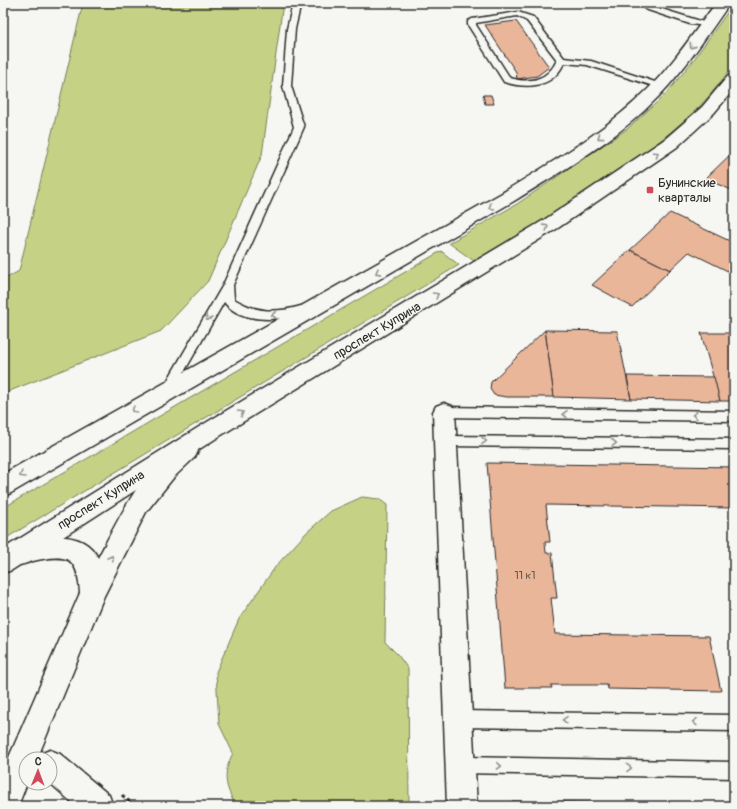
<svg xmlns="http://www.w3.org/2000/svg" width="737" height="809" viewBox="0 0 737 809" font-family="Pangolin,sans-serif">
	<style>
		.green { fill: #c5d286; stroke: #787e58 }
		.building { fill: #e9b69a; stroke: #2b2b2b }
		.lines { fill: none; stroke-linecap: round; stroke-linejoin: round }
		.service-casing { stroke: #2b2b2b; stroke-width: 3 }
		.minor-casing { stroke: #2b2b2b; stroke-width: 3 }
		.tertiary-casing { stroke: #2b2b2b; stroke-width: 3 }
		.secondary-casing { stroke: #2b2b2b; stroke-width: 3 }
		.path { stroke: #2b2b2b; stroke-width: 3; stroke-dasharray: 3.5 3.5; stroke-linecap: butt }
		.service { fill: #f6f6f2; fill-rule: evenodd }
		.minor { fill: #f6f6f2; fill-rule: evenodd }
		.tertiary { fill: #f6f6f2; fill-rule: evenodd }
		.secondary { fill: #f6f6f2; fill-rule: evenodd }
		.oneway { stroke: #90908e }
		.poi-dot { fill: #d1495b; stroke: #f6f6f2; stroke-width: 1.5 }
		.labels { text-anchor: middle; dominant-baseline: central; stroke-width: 3; stroke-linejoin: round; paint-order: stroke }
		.number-label { font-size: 11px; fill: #5a4e47 }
		.poi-label { font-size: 13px; fill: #2b2b2b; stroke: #f6f6f2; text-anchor: start }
		.street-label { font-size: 13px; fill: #2b2b2b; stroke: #f6f6f2 }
	</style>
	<rect width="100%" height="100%" fill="#f6f6f2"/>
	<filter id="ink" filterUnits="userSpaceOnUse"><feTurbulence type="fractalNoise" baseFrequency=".025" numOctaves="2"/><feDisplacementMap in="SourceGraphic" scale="8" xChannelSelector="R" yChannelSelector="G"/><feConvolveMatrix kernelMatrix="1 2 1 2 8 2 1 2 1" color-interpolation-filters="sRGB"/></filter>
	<g filter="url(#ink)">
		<g class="green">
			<path d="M83,3H283L262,155L208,281L161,331L12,390L3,395V280L19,271Z"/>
			<path d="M734,3V65C722,79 712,94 699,107C634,169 551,215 474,261L449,243L517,204L627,129L664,96L692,62Z"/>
			<path d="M441,251L459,265L3,540V508Z"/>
			<path d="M362,497L379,499L387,505L385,642L398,655L408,669L409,806H236C225,786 222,775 233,753L219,724L216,672L239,619L276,566L306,533L331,511Z"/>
		</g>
		<g class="building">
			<path d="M516,21L549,67L537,76L517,79L516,72L485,25Z"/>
			<path d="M483,95H491L494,104H485Z"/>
			<path d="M734,151V191L705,179Z"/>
			<path d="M670,213L734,243V274L689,252L670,270L630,250Z"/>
			<path d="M630,250L670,270L632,307L592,285Z"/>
			<path d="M545,330L617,331L631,399L554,397Z"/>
			<path d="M545,330L554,397H507L494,395L490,389L491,382Z"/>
			<path d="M701,333H734V401H720Z"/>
			<path d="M627,376L714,377L720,401L631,399Z"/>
			<path d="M487,463L734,467V508L546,505L550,542H545L546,553H552L557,598H551L555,634L709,636L721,691L608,689L607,685H551L552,688H505Z"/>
			<path d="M512,801L734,805V806H512Z"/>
		</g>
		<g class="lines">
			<defs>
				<g id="service">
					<path d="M293,3H301L295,29L291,86L304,127L233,285L234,299C257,313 276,313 301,306L306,310L305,313C282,321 241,324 224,302L172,393H164L162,390L223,285L294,127L283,86L287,29Z"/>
					<path d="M643,3H651L652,6L710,24L706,26L690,24L645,9Z"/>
					<path d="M518,12L533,17L564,58L591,61L664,85L660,88L587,65L564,63C553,88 527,89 504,82L468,25V21L472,19ZM517,16L527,21L557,60C548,80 530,84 510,78L476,25V23Z"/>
					<path d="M444,407L734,411V421L444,417L440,415L438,412L440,409Z"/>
					<path d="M445,436L734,439V449L445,446L441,444L439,441L441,438Z"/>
					<path d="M458,711L734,715V731L458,727L453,724L450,719L453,714Z"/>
					<path d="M460,757L734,762V778L460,773L454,771L452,765L454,759Z"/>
				</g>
				<g id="minor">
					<path d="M444,403L452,406L455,412L477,806H447L433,412L436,406Z"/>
					<path d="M50,750L60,754L109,795L113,806H76L50,783V759H38L40,754Z"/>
				</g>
				<path id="tertiary" d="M187,442L195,445L198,451L195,457L174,477L146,512L104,596L37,759H26L27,783L18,806H3V771L80,593C78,557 68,553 33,561C23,564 20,567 9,563L6,555L9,547C36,538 82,525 98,558C116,524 148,455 187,442Z"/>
				<g id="secondary">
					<path d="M716,3H730C708,34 686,68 660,95C618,139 565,169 514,201L11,493L3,496V474L502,193C552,162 605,132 648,89C674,63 694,32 716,3Z"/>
					<path d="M734,74V89L714,113L677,147L558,228L215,439L12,570L3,573V549L199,427L544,220L665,139L702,107L728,76Z"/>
				</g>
			</defs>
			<use href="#service" class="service-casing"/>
			<use href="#minor" class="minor-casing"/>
			<use href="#tertiary" class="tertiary-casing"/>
			<use href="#secondary" class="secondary-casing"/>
			<path class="path" d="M122,795L134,806"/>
			<use href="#service" class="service"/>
			<use href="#minor" class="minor"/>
			<use href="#tertiary" class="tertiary"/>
			<use href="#secondary" class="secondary"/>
		</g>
		<defs><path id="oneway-chevron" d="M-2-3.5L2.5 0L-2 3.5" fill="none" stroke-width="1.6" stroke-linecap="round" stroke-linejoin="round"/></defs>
		<g class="oneway">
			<use href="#oneway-chevron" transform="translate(692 46) rotate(125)"/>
			<use href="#oneway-chevron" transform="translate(600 137) rotate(144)"/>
			<use href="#oneway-chevron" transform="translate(656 154) rotate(-35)"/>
			<use href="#oneway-chevron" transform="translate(491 207) rotate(150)"/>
			<use href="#oneway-chevron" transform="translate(546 227) rotate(-32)"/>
			<use href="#oneway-chevron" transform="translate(378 272) rotate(151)"/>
			<use href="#oneway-chevron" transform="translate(436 295) rotate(-31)"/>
			<use href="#oneway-chevron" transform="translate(274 315) rotate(176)"/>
			<use href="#oneway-chevron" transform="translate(208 318) rotate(121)"/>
			<use href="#oneway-chevron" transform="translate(134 410) rotate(150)"/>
			<use href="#oneway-chevron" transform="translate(241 413) rotate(-31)"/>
			<use href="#oneway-chevron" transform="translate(565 414) rotate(-179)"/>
			<use href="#oneway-chevron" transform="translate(695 415) rotate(-179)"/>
			<use href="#oneway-chevron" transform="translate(484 441) rotate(1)"/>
			<use href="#oneway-chevron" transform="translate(614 443) rotate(1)"/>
			<use href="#oneway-chevron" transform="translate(22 475) rotate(150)"/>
			<use href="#oneway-chevron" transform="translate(111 558) rotate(-63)"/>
			<use href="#oneway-chevron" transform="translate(565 720) rotate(-179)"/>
			<use href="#oneway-chevron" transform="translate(695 722) rotate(-179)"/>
			<use href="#oneway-chevron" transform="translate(499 766) rotate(1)"/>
			<use href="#oneway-chevron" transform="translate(629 768) rotate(1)"/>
		</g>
	</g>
	<rect class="poi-dot" x="646" y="186" width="8" height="8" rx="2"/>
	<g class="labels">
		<g class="number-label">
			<text x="525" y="575">11 к1</text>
		</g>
		<g class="poi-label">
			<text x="658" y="183">Бунинские<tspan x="658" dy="15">кварталы</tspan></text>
		</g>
		<g class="street-label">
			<text transform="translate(377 331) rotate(-31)">проспект Куприна</text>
			<text transform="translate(101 500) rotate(-32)">проспект Куприна</text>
		</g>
	</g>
	<rect width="737" height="809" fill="none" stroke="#f6f6f2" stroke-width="16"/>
	<rect x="8" y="8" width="721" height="793" fill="none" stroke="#2b2b2b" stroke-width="1.5" filter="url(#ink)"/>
	<g transform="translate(38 771) rotate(1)"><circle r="19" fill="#f6f6f2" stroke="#a5a5a2"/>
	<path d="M0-3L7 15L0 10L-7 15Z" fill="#d1495b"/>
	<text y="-6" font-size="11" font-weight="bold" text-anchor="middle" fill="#2b2b2b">С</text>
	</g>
</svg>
